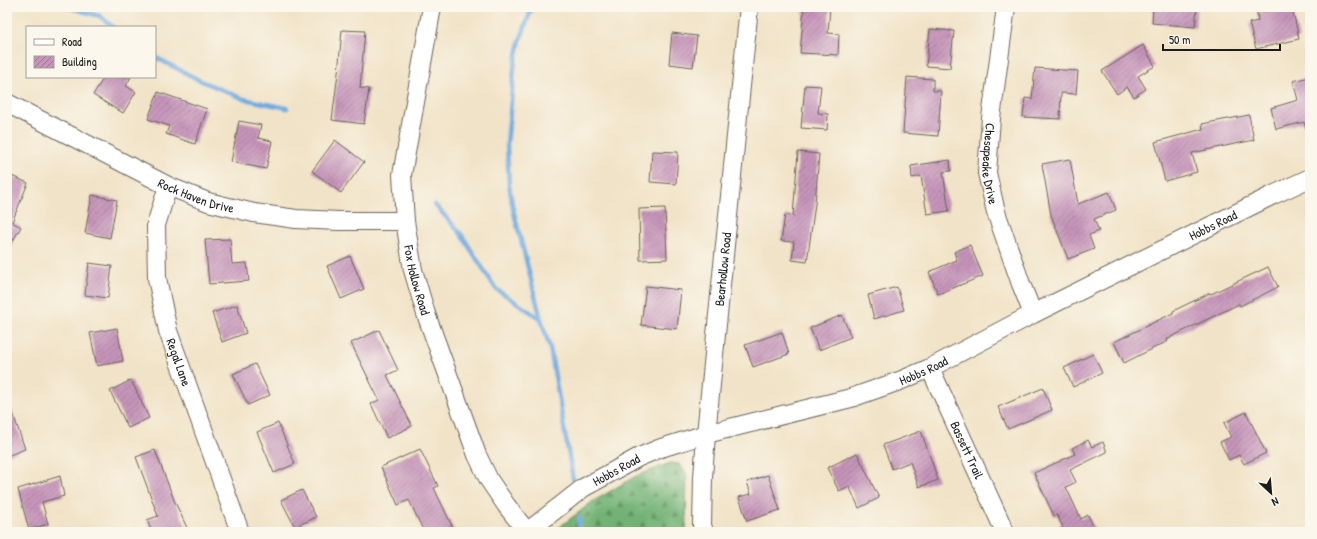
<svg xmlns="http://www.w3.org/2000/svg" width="1317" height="539" viewBox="0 0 1317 539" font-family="'Patrick Hand',sans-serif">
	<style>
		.forest { fill: url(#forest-firs); stroke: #476748 }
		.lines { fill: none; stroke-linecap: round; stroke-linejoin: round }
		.stream { stroke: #71abe1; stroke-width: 4.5 }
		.building { fill: url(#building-hatch) }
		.minor-casing { stroke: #676258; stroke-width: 20 }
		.minor { stroke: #fff; stroke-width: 18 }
		.labels { text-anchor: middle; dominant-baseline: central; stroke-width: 4; stroke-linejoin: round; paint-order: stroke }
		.street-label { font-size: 13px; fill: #1c1c1c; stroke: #fbf7ec }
	</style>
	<defs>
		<pattern id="forest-firs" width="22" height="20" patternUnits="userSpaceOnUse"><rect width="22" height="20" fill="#72b274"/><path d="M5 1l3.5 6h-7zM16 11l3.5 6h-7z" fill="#5d905e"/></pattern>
		<pattern id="building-hatch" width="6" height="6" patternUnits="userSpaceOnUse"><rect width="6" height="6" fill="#c694ba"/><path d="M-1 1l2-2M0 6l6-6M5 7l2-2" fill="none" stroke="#a07896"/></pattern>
	</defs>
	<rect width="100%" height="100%" fill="#fbf7ec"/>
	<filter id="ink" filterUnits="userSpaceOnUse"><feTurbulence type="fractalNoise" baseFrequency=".025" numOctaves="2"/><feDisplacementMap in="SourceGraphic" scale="8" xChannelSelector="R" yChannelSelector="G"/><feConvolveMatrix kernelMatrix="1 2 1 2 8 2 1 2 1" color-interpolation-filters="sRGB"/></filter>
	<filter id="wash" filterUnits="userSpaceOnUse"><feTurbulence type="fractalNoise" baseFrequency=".012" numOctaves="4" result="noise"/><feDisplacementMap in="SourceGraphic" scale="16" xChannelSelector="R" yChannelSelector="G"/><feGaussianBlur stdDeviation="0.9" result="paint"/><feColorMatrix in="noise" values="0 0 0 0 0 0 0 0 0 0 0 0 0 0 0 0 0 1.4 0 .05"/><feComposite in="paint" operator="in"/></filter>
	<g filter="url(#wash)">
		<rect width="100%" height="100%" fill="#f1e3c7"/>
		<path class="forest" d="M670,463L679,464L687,474L686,524L687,532H553L592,502L634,477Z"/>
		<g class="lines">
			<g class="stream">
				<path d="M67,7L100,16L113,27"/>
				<path d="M532,7L520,41L514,68L507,145L509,185L513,209L541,319L550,348L573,479"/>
				<path d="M155,57L199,80L244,99L287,108"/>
				<path d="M435,205L461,234L496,289L541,319"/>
				<path d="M579,532V518"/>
			</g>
		</g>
		<g id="blocks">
			<g class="building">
				<path d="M804,7H830L828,33L839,34L838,55L800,53Z"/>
				<path d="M1153,7H1197L1195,27L1152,23Z"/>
				<path d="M1269,7H1292L1299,39L1256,49L1249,23L1258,21L1257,13L1270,10Z"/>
				<path d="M930,29L954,31L950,68L926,66Z"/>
				<path d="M342,30L365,31L360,88L369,89L364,124L332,120L338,73Z"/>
				<path d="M672,33L697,36L693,67L669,64Z"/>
				<path d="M1143,45L1155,66L1138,76L1146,89L1134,97L1127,87L1117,94L1102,71Z"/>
				<path d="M1035,68L1078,71L1076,94L1061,93L1060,119L1023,117L1025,98L1032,99Z"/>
				<path d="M104,77H131L126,86L136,92L123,113L93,95Z"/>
				<path d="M907,77L933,79V91H941L938,136L903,133Z"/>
				<path d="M1310,77V128L1306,129L1304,122L1276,129L1271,108L1298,100L1293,81Z"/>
				<path d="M805,85L821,86L818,113L828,114L827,130L801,128Z"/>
				<path d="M158,92L207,109L195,144L166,134L169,126L148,119Z"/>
				<path d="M1249,115L1254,140L1192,153L1197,172L1165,181L1155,142L1203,129L1202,124Z"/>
				<path d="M239,121L261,125L258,138L272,141L266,169L231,162Z"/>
				<path d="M335,140L364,162L341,193L312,171Z"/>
				<path d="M652,151L678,152L676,184L650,182Z"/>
				<path d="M798,152L819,154L815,204L807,262L792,260L794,242L781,241L785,215L793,216Z"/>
				<path d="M1070,159L1078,204L1109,192L1116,210L1094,219L1099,231L1089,235L1094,249L1068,259L1051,215L1042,164Z"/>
				<path d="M950,160L951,171L943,172L949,211L927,214L921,176L912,178L911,166Z"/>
				<path d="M7,174L28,183L12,222L21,227L7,251Z"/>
				<path d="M92,195L117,200L110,238L85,233Z"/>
				<path d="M665,208L667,259L640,260L639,209Z"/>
				<path d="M230,239L232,264L247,263L249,281L209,284L205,240Z"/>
				<path d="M970,245L983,276L938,294L929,272L957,260L954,252Z"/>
				<path d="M350,256L364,289L341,299L327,266Z"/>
				<path d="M89,263L112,266L108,298L85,295Z"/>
				<path d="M1268,267L1278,287L1240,306L1239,304L1167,339L1168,341L1124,363L1114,342L1173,313V311L1210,293L1211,294Z"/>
				<path d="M646,286L681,290L677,329L641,325Z"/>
				<path d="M897,287L904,310L874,319L868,295Z"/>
				<path d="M237,305L246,333L222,342L212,313Z"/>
				<path d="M842,315L851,337L819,350L810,328Z"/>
				<path d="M117,328L123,361L97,366L90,333Z"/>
				<path d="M379,330L398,370L387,375L412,426L387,438L371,404L379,400L351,343Z"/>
				<path d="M782,332L789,354L753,367L745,345Z"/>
				<path d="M1093,354L1102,373L1073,387L1064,368Z"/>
				<path d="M255,364L270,395L248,405L233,374Z"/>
				<path d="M131,380L149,418L128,428L110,391Z"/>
				<path d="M1043,388L1052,410L1008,429L998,407Z"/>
				<path d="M7,402H9L25,449L7,456Z"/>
				<path d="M1246,412L1266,453L1244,464L1239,455L1229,460L1220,442L1231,437L1224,423Z"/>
				<path d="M278,423L295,464L274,473L257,432Z"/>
				<path d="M921,431L938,480L919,487L910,462L892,469L883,445Z"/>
				<path d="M1088,440L1092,447L1103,442L1107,452L1070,470L1076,482L1066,487L1081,519L1088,515L1096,532H1054L1063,527L1057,515L1054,516L1034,473L1075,454L1072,448Z"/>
				<path d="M420,449L438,486L434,488L455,532H424L409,500L398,505L381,467Z"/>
				<path d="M155,450L174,500L189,532H152L147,520L158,516L136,457Z"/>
				<path d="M857,453L879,498L859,508L849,486L839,491L827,468Z"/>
				<path d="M768,475L780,510L747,521L739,497L751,494L747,482Z"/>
				<path d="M60,476L64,496L42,502L48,524L29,530L18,489Z"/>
				<path d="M302,490L316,517L295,527L281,500Z"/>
			</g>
		</g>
	</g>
	<g filter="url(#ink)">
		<use href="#blocks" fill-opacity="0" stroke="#676258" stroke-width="1"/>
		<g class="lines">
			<defs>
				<g id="minor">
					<path id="s1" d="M432,7L402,175L405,221L413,270L426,314L477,455L489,480L506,505L527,532"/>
					<path id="s2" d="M1006,7L991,118L987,173L996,212L1021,284L1033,314"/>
					<path id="s3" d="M7,103L168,186L208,202L254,213L296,219L339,221H405"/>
					<path id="s4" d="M168,186L156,225L157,278L168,331L240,532"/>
					<path id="s5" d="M930,368L1005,532"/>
					<path id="s6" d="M527,532L583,488L639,457L661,448L706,434L851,398L902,380L930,368L1033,314L1273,195L1310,178"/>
					<path id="s7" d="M704,532L702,525L703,478L706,434L749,7"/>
				</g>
			</defs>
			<use href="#minor" class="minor-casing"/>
			<use href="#minor" class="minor"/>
		</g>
	</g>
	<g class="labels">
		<g class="street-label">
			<text stroke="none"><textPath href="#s2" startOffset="158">Chesapeake Drive</textPath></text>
			<text stroke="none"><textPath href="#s3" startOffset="211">Rock Haven Drive</textPath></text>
			<text stroke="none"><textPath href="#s6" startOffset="757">Hobbs Road</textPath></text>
			<text stroke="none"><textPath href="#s7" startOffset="264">Bearhollow Road</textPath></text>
			<text stroke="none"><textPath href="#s1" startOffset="277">Fox Hollow Road</textPath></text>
			<text stroke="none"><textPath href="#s4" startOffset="181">Regal Lane</textPath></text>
			<text stroke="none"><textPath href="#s6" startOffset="433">Hobbs Road</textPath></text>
			<text stroke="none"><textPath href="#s5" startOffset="90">Bassett Trail</textPath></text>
			<text stroke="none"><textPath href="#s6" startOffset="109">Hobbs Road</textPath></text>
		</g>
	</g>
	<rect width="1317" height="539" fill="none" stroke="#fbf7ec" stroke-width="24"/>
	<rect x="26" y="26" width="130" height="52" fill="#fbf7ec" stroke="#a29f99"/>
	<rect x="34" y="39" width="20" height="6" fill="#ffffff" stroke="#a29f99"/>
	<text x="62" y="46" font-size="12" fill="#1c1c1c">Road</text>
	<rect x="34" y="56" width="20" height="12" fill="url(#building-hatch)" stroke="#a29f99"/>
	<text x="62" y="66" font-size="12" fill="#1c1c1c">Building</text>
	<g transform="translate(1271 493) rotate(154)" stroke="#fbf7ec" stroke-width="3" paint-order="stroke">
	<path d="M0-3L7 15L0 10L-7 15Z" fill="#1c1c1c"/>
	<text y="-6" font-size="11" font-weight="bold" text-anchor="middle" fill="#1c1c1c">N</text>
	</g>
	<path d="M1163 44v6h117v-6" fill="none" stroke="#1c1c1c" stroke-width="2"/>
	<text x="1169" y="44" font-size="12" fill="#1c1c1c" stroke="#fbf7ec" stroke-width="3" paint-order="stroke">50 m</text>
</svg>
